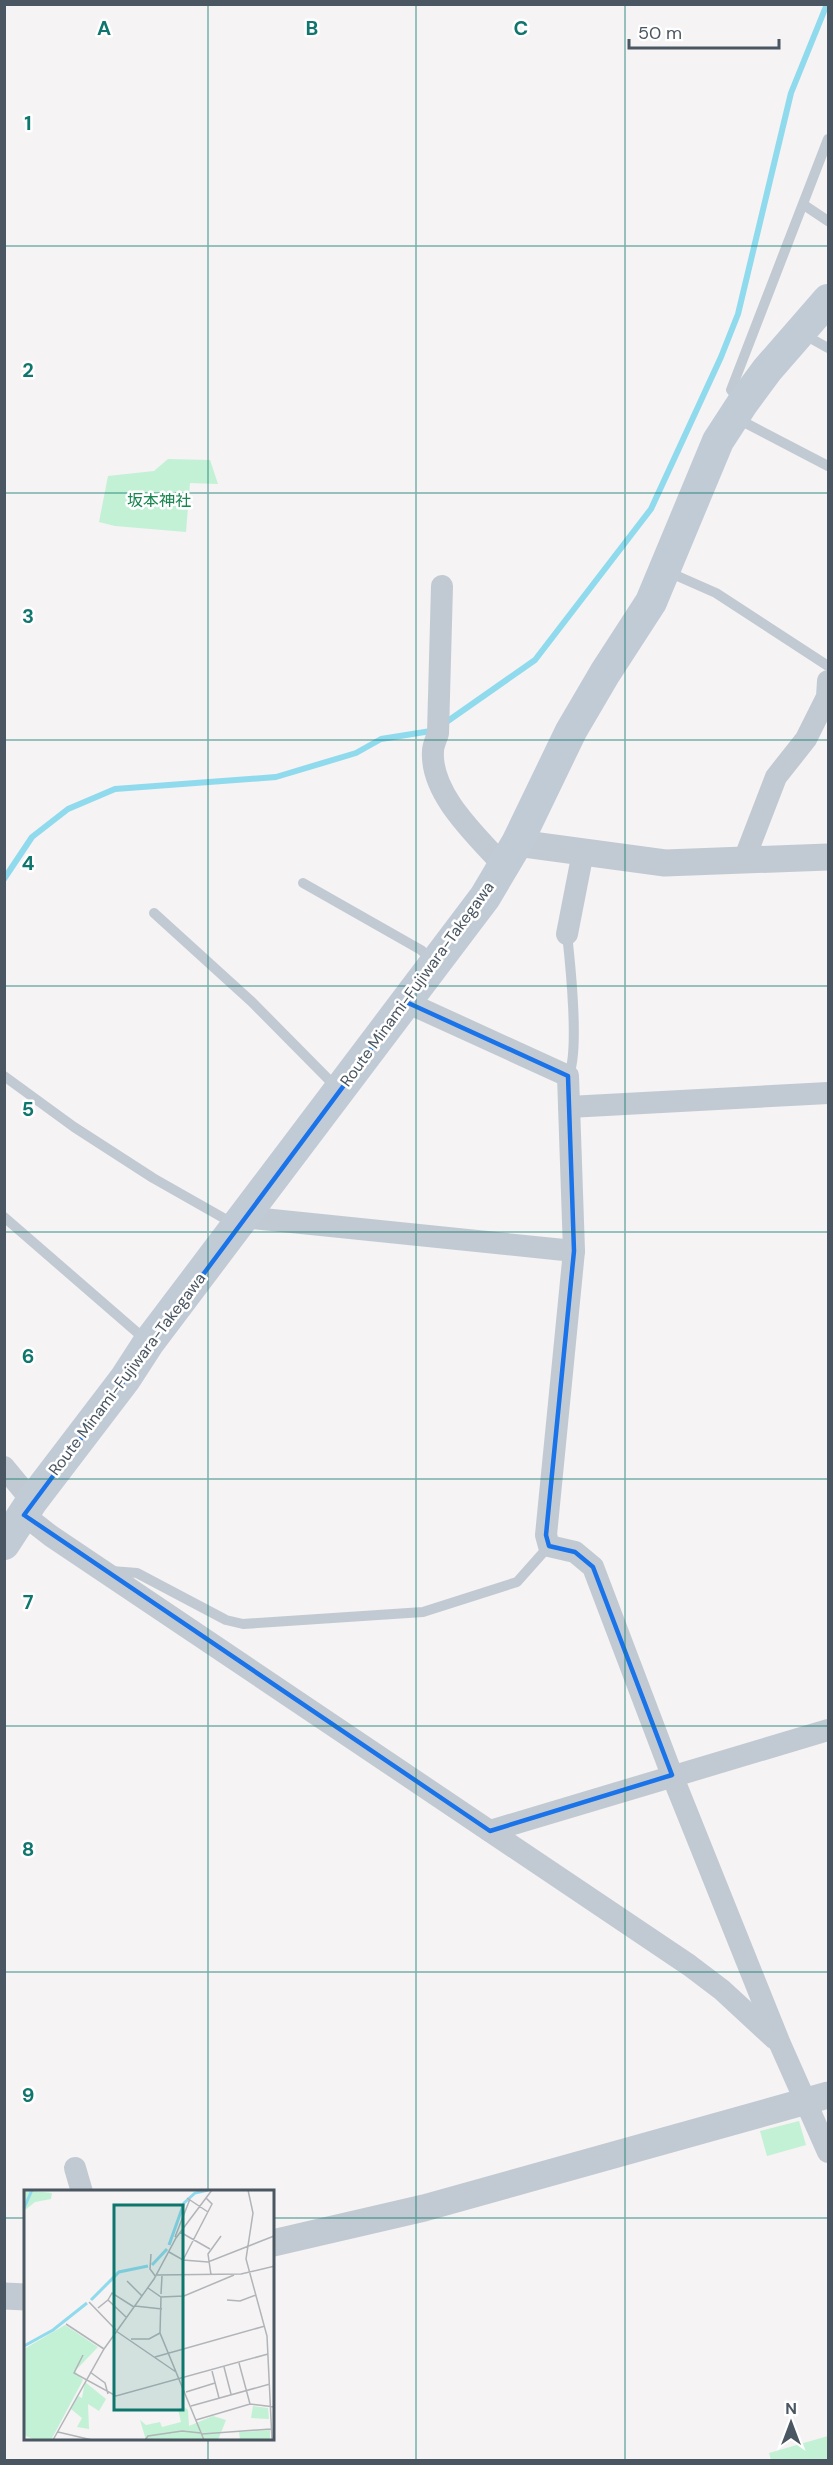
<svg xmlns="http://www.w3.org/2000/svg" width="833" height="2465" viewBox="0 0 833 2465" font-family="'DM Sans','Noto Sans JP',sans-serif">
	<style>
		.green { fill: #c3f1d5 }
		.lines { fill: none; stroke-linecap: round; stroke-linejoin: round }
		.stream { stroke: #90daee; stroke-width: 6 }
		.service { stroke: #c1cad2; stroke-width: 10 }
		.minor { stroke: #c1cad2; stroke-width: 22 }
		.tertiary { stroke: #c1cad2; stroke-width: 27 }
		.secondary { stroke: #c1cbd6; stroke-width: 32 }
		.marked { fill: none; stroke: #1a73e8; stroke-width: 4.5; stroke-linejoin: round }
		.grid { fill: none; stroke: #0f766e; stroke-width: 1.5; stroke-opacity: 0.55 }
		.labels { text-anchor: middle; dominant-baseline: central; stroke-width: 5; stroke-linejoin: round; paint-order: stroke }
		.park-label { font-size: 16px; fill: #17864f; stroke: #fff }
		.street-label { font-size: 16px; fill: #4a5661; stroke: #fff }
		.inset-river { fill: none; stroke: #90daee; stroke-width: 3 }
		.inset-road { fill: none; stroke: #b1b4b9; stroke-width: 1.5 }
		.view { fill: #0f766e; fill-opacity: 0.15; stroke: #0f766e; stroke-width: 3 }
		.inset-edge { fill: none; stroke: #4a5661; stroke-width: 3 }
		.grid-label { font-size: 20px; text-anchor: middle; font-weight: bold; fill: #0f766e; stroke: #fff; stroke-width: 5; stroke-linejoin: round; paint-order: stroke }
	</style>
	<rect width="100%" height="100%" fill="#f5f3f3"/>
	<g class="green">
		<path d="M168,459L210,460L218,484L190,483L186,532L115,526L99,522L108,476L154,471Z"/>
		<path d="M799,2121L806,2145L767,2156L760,2131Z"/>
		<path d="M828,2436V2460H771L769,2453Z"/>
	</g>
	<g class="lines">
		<g class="stream">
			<path d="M445,723L535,660L651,509L721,357L738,314L791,93L827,4"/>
			<path d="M4,879L32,837L68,809L115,789L276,777L356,753L381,739L431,731"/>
		</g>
		<g class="service">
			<path d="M804,205L828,221"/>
			<path d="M803,334L828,348"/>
			<path d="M739,400L731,390L828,139"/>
			<path d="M736,418L828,466"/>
			<path d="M666,571L716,593L828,666"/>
			<path d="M303,883L421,950L433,961"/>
			<path d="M154,913L252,1002L337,1088"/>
			<path d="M567,934C570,961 580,1055 568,1076"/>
			<path d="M4,1076L74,1127L153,1178L234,1224"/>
			<path d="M4,1217L147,1341"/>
			<path d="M111,1571L137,1573L226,1620L243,1624L423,1612L517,1582L549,1546"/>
		</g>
		<g class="minor">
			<path d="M442,586L438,733C437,738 433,745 433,751C430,794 477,836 503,865"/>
			<path d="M744,860L776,777L806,739L827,697L828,681"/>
			<path d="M567,934L583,852"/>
			<path d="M406,1002L568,1076L574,1251L546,1535L549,1546L575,1552L593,1567L672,1775L780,2044L828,2152"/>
			<path d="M569,1107L828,1093"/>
			<path d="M243,1217L574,1251"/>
			<path d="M4,1467L32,1501"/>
			<path d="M24,1515L51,1536L689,1965L722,1990L775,2039"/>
			<path d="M490,1831L828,1730"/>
			<path d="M75,2168L82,2192"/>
		</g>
		<g class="tertiary">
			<path d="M517,843L665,863L828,857"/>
			<path d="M273,2243L424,2208L828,2095"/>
			<path d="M4,2296L26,2297"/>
		</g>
		<path class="secondary" d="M4,1544L32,1501L125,1379L149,1342L485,897L517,843L571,731L605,673L651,602L718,441L742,404L767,370L828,300"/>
	</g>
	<path class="marked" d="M406,1002L568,1076L574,1251L546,1535L549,1546L575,1552L593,1567L672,1775L490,1831L24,1515Z"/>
	<path class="grid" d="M208,4V2192M416,4V2460M625,4V2460M4,246H828M4,493H828M4,740H828M4,986H828M4,1232H828M4,1479H828M4,1726H828M4,1972H828M4,2218H26M273,2218H828M208,2440V2460"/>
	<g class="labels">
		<g class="park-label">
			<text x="159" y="500">坂本神社</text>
		</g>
		<g class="street-label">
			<text transform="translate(417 984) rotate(-54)">Route Minami-Fujiwara-Takegawa</text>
			<text transform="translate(127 1374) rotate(-53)">Route Minami-Fujiwara-Takegawa</text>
		</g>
	</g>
	<g transform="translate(24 2190)">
		<rect width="250" height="250" fill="#f5f3f3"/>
		<path d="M0,0L28,3L27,9L11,12L0,21ZM41,135L74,157L51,181L59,190L27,250H11L0,245V159ZM61,192L82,209L75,221L64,214L65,239L53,237L58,228L47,219L54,206L58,208ZM229,216L244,218L245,229L227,228ZM160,217L164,220L165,236L189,226L202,230L194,250H122L116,230L122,235L136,232L138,237L157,232L154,219ZM246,240V250H216L215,242Z" fill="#c3f1d5"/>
		<path class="inset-river" d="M0,18L8,0M145,55L160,13L171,3L184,0M128,75L143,59M67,110L95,82L124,76M0,156L29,140L63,113"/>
		<path class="inset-road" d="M224,0L229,23L222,69L243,146L248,250M163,8L184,22M156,42L186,59M151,47L166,9M145,62L159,70L188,14L182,8M127,64L126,79L132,87M159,70L184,72L250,46M133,85L217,84L251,76M187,85L184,64L197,46M103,91L118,106M124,98L137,107L160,106L210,85M137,104L138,86M137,107L136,143L180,250M84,110L88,103L110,117M203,110L216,111L232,105M65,112L92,140M111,116L138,119M74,118L84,110L102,127M42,134L80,159M92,141L152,182M107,149H125L136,143M59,165L50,183L92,206L244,164M131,167L241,136M215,173L226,214M200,177L207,204M188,181L195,208M66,182L81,193L84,204M162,202L191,193M167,216L246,194M172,230L226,214L251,217M34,242L68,250M178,244L247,239M29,250L80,159L130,89L152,48L188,0M121,250L124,246L158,241L177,243"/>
		<path class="view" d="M90,15H159V220H90Z"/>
		<rect width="250" height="250" class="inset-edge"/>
	</g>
	<g class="grid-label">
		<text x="104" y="35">A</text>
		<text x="312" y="35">B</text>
		<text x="521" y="35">C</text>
		<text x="28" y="130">1</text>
		<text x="28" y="377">2</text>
		<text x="28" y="623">3</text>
		<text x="28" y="870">4</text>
		<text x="28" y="1116">5</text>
		<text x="28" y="1363">6</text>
		<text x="28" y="1609">7</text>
		<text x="28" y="1856">8</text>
		<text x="28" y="2102">9</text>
	</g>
	<rect width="833" height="2465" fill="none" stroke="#4a5661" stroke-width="12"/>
	<g transform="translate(791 2423)" stroke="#ffffff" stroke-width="4.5" paint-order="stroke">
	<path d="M0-4.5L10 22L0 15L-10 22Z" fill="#4a5661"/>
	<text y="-9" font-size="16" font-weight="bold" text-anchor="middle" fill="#4a5661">N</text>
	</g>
	<path d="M629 39v9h150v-9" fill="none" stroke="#4a5661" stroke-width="3"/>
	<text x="638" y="39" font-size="18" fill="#4a5661" stroke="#ffffff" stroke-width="4.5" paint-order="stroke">50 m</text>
</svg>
